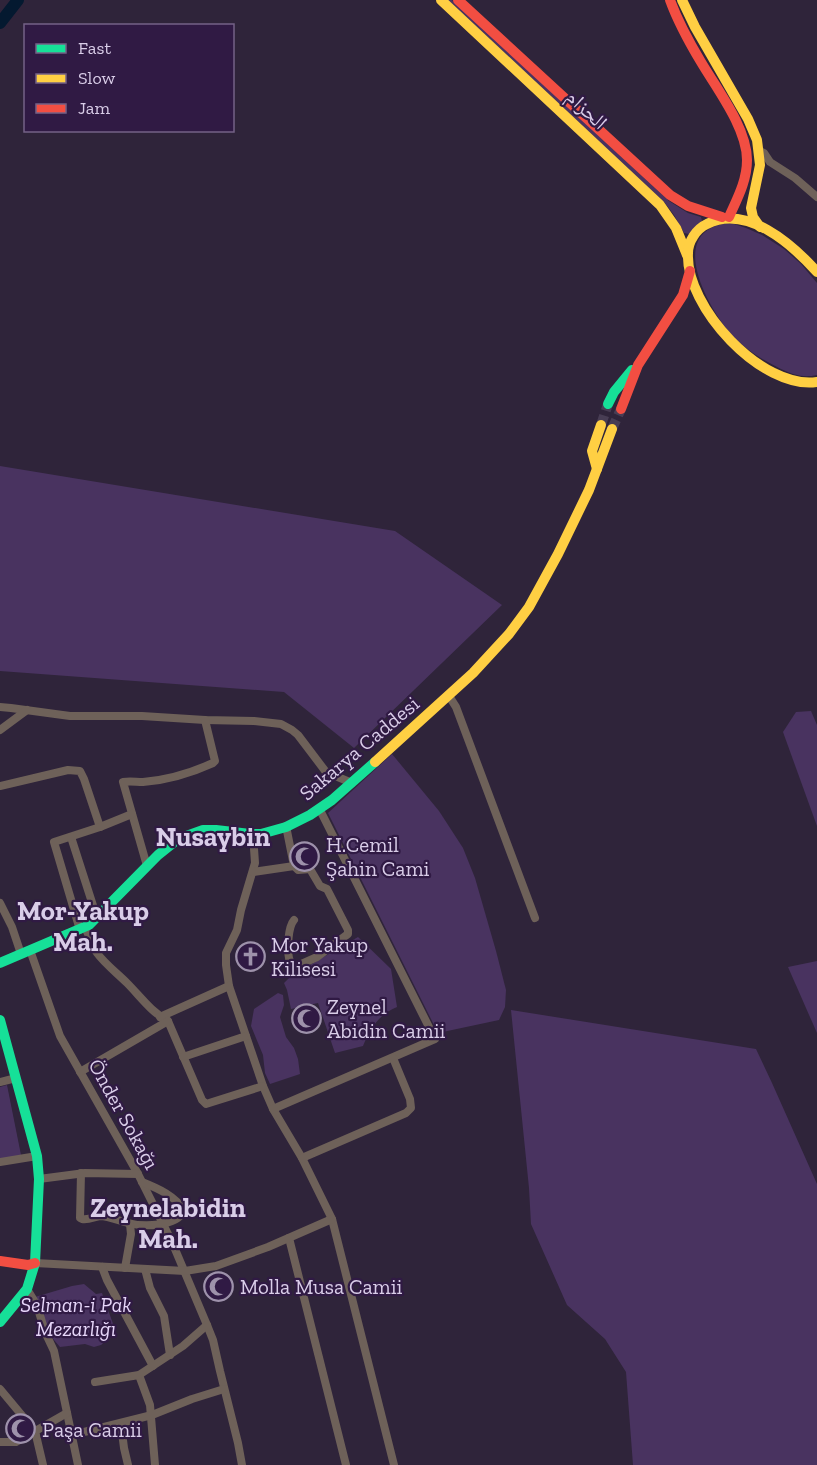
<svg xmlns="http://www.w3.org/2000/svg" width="817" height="1465" viewBox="0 0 817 1465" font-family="'Zilla Slab','Noto Naskh Arabic',serif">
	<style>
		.green { fill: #493360 }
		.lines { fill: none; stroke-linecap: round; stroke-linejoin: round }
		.river { stroke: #041930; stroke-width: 12 }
		.secondary-tunnel { stroke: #483d54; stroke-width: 10; stroke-dasharray: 10 5; stroke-linecap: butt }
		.street { stroke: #6e6159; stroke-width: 8 }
		.fast { stroke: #16e098; stroke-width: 10 }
		.slow { stroke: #ffcf43; stroke-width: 10 }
		.jam { stroke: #f24e42; stroke-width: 10 }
		.labels { text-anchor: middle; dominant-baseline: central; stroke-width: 4.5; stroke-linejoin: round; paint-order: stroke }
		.street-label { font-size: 21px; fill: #d9cde8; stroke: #301a44 }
		.poi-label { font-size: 21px; fill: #d9cde8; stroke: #301a44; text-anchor: start }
		.park-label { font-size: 21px; font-style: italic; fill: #e6d6f9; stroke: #301a44 }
		.district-label { font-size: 27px; font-weight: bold; fill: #d9cde8; stroke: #301a44 }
	</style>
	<rect width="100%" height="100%" fill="#2f243a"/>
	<g class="green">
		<path d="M447,0H452L669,201L688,213L701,217L702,221L689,234L684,233L674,215L665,203Z"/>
		<path d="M731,223L746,228L762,235L784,249L801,264L817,283V375C803,378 794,375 781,369C762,360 743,348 729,332C706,304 665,228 731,223Z"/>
		<path d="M0,466L395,531L502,605L354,748L284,692L0,671Z"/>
		<path d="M811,711L817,725V826L783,732L796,712Z"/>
		<path d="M392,754L439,811L463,848L475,878L496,951L506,990L505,1007L499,1020L438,1033L328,813Z"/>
		<path d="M358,937L391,969L397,1007C379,1014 370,1029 363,1046L335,1053L318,1003L291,1009L287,990L284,983L291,976Z"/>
		<path d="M817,961V1033L788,967Z"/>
		<path d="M278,993L283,995L284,1005L280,1017L286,1037L294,1048L298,1059L300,1074L270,1084L265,1073L263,1055L251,1026L254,1009Z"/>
		<path d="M511,1010L756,1049L772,1083L817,1184V1465H633L626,1372L605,1339L567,1305L531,1224L529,1188Z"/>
		<path d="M7,1085L21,1155L0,1160V1087Z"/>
		<path d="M84,1284L96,1294L102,1293L116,1332L101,1345L94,1347L85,1344L60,1347L48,1333L35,1297L72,1286Z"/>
	</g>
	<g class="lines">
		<path class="river" d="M0,23L18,0"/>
		<g class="secondary-tunnel">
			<path d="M601,425L608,404"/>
			<path d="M612,429L621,409"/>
		</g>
		<g class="street">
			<path d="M760,151L764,153L770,162L795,178L817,197"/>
			<path d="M449,696L456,707L535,918"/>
			<path d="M0,707L11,708L70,716H142L205,720L254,721L281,724L292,730L298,735L326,772L352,783"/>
			<path d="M0,730L27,710"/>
			<path d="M0,786L68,770L80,771L84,779L100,827"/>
			<path d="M253,834L255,863L241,910L237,930L226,953V965L229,986L263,1086L273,1109L302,1158L332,1219L394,1465"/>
			<path d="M71,837L97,918"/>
			<path d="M147,866L123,782C130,781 136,782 143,782C167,780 191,773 213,763L215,761L214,757L205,720"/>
			<path d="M253,872L294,866L286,826"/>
			<path d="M0,903L12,927L21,954"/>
			<path d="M294,920C288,927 287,949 289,958C290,963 292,963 295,966H297L317,957L348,934V930L327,889L320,886L310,869L298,870L294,866"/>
			<path d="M85,927C89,936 92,945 97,953C105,964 117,973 127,983C140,996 151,1012 168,1021L202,1100L206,1104L263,1086"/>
			<path d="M80,930L54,842L100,827L132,814"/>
			<path d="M30,950L60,1036L138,1174L172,1242L207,1325L213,1340L220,1371L238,1443L242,1465"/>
			<path d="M160,1017L229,986"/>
			<path d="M183,1057L246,1036"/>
			<path d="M80,1072L168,1021"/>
			<path d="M0,1082L16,1078"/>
			<path d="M273,1109L435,1039L320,810"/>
			<path d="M302,1158L406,1113L411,1108L410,1099L393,1058"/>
			<path d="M0,1162L37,1156"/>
			<path d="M81,1173L80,1218L82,1219C89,1220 94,1217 100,1216C109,1216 119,1221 128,1223C143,1227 176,1227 184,1211C176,1196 157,1188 142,1182"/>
			<path d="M39,1179L85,1173L138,1174"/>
			<path d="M289,1238L346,1465"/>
			<path d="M35,1263L185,1271L216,1266L268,1247L332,1219"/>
			<path d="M102,1267L107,1280L153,1366"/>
			<path d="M125,1268L131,1234L130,1224"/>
			<path d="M145,1269L150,1288L164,1316L170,1355"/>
			<path d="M27,1289L35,1302L39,1312L45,1332L54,1351L78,1465"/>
			<path d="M139,1375L150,1405L155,1465"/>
			<path d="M95,1382L139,1375L183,1346L207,1325"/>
			<path d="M0,1389L35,1431L43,1465"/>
			<path d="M121,1424L124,1448L128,1465"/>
			<path d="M72,1435L152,1415L192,1399L224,1389"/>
			<path d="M0,1442H16L67,1413"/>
		</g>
		<g class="fast">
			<path d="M608,404L614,392L632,370"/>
			<path d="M0,963L89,925L158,855L178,839L203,830H216L250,834H261L286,827L310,815L332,800L375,762"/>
			<path d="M0,1020L37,1156L39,1179L35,1263L27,1289L0,1322"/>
		</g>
		<g class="slow">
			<path d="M441,0L660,205L676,228L687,255"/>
			<path d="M682,0L695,27L748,119L757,140L760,165L751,208L753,217L760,227"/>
			<path d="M817,272C792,244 747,204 707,224C696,229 688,242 688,253C685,307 762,390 817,382"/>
			<path d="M597,469L592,451L601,425"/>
			<path d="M375,762L473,673L509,634L529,607L558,554L589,490L612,429"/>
		</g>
		<g class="jam">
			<path d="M458,0L670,195L688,206L722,217"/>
			<path d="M670,0C678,22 689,42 701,62C717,89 747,128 747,160C747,181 737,199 729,217"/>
			<path d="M621,409L638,365L683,295L690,271"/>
			<path d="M0,1261L28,1265L35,1263"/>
		</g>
	</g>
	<defs>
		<symbol id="mosque-ring" viewBox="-11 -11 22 22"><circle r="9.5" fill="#301a44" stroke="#9e92ab" stroke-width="1.5"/><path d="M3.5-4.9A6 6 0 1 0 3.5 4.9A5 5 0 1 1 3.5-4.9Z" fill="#9e92ab"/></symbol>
		<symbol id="church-ring" viewBox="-11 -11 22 22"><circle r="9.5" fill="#301a44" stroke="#9e92ab" stroke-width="1.5"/><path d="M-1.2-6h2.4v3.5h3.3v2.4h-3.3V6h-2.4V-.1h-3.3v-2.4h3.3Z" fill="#9e92ab"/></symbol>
	</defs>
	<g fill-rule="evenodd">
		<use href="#mosque-ring" x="288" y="840" width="33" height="33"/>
		<use href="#church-ring" x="234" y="940" width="33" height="33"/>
		<use href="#mosque-ring" x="290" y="1002" width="33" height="33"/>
		<use href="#mosque-ring" x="202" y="1270" width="33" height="33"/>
		<use href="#mosque-ring" x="4" y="1412" width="33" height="33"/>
	</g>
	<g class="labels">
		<g class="street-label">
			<text transform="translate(587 109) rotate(43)">الحزام</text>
			<text transform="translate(359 748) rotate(-40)">Sakarya Caddesi</text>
			<text transform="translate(124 1114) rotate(61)">Önder Sokağı</text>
		</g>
		<g class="poi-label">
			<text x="326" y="844">H.Cemil<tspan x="326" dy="24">Şahin Cami</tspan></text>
			<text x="271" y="944">Mor Yakup<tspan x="271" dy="24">Kilisesi</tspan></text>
			<text x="327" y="1006">Zeynel<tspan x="327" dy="24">Abidin Camii</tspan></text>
			<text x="240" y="1286">Molla Musa Camii</text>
			<text x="42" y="1429">Paşa Camii</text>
		</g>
		<g class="park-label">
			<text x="76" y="1304">Selman-i Pak<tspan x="76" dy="24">Mezarlığı</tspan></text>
		</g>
		<g class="district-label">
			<text x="213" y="837">Nusaybin</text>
			<text x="83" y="911">Mor-Yakup<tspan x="83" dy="31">Mah.</tspan></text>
			<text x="168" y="1208">Zeynelabidin<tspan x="168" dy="31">Mah.</tspan></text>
		</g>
	</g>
	<rect x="24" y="24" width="210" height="108" fill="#301a44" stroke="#746286" stroke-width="1.5"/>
	<rect x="36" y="44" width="30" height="9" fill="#16e098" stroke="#746286" stroke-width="1.5"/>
	<text x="78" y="54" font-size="18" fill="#d9cde8">Fast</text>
	<rect x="36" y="74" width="30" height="9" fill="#ffcf43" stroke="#746286" stroke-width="1.5"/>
	<text x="78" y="84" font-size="18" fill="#d9cde8">Slow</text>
	<rect x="36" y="104" width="30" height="9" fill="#f24e42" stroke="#746286" stroke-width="1.5"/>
	<text x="78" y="114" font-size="18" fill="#d9cde8">Jam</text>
</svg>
